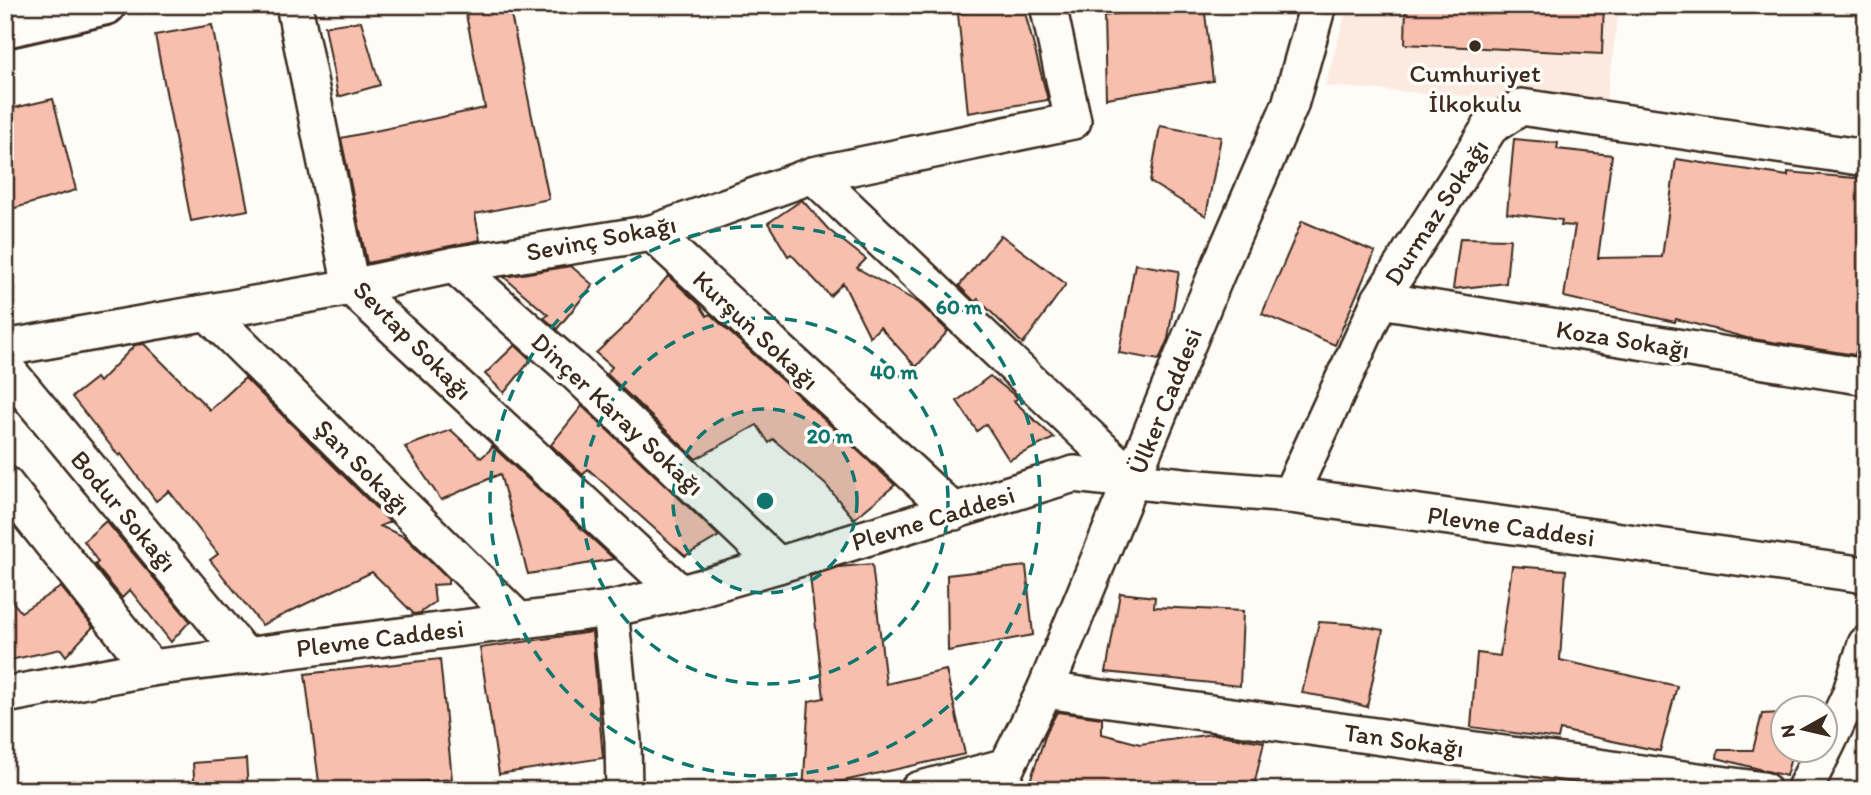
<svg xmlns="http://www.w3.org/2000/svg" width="1871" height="795" viewBox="0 0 1871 795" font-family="Itim,sans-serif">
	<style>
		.built { fill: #fceae1 }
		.building { fill: #f8bfaf; stroke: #3b2a1e; stroke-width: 2 }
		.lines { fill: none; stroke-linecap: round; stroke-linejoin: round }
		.minor-casing { stroke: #3b2a1e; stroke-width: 40 }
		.secondary-casing { stroke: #3b2a1e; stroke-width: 44 }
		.minor { stroke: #fdfcf7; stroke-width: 35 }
		.secondary { stroke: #fdfcf7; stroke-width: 38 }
		.ring { fill: none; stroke: #0f766e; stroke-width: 3.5; stroke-dasharray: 12 9 }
		.poi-dot { fill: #3b2a1e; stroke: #fdfcf7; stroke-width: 2.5 }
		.labels { text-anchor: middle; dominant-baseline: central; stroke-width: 7; stroke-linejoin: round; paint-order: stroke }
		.poi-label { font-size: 26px; fill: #3b2a1e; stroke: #fdfcf7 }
		.street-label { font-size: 26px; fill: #3b2a1e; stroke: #fdfcf7 }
		.centre { fill: #0f766e; stroke: #fdfcf7; stroke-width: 3.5 }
		.ring-label { font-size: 21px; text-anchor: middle; font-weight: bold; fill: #0f766e; stroke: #fdfcf7; stroke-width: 7; stroke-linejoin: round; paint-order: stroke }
	</style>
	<rect width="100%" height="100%" fill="#fdfcf7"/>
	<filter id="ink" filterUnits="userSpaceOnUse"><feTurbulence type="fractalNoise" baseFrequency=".0143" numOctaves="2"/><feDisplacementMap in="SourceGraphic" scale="14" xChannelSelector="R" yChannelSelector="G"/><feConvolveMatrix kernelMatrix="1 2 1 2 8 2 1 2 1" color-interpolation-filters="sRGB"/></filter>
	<g filter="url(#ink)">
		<path class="built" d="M1348,5H1620L1605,106L1325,86Z"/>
		<g class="building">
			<path d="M464,5H509L549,199L475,214L480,240L367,263L341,138L485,108Z"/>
			<path d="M1003,5H1023L1048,100L968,113L958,14Z"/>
			<path d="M1163,5H1204L1213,81L1106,98L1104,16Z"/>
			<path d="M1406,5H1604L1602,54L1405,44Z"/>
			<path d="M361,21L380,85L338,97L325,26Z"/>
			<path d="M212,25L248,210L191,221L155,35Z"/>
			<path d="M53,99L76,190L5,211V110Z"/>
			<path d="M1160,126L1221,137L1206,216L1150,182Z"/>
			<path d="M1514,139L1558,143L1557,149L1612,155L1598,258L1662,257L1676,159L1788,176V172L1866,179V309L1855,355L1747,338L1676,319L1675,322L1564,297L1575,226L1561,225L1562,220L1507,213Z"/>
			<path d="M802,200L829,230L866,259L857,268L919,303L948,331L916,367L880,327L870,337L843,283L830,296L791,254L788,256L768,223Z"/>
			<path d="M1302,221L1375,252L1335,345L1262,314Z"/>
			<path d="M1001,235L1066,284L1023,344L978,299L975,302L959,286Z"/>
			<path d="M1460,238L1510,239L1506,283L1453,289Z"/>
			<path d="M1135,264L1179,271L1168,339L1159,360L1119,353Z"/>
			<path d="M571,266L593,285L557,329L544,318L548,315L504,277Z"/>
			<path d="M668,276L699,304L707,316L710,314L895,485L854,519L826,485L773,439L769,443L757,425L696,459L607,374L612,367L596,353L629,322Z"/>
			<path d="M144,344L210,410L245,378L390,522L380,526L405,537L448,579V584L433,585L435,602L420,613L414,614L372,572L262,625L210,560L218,554L169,491L156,501L121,454L119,456L72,397L96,378L99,382L135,345Z"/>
			<path d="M515,345L531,360L504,393L485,374Z"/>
			<path d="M990,376L1018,398L1014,401L1054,438L1009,460L986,424L977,431L957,401Z"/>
			<path d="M582,406L719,536L685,556L588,469L583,475L551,445Z"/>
			<path d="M451,430L481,458L492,448L491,445L614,559L528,574L500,474L441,500L405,447Z"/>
			<path d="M106,521L190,621L171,642L130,590L122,598L95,565L98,562L84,541Z"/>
			<path d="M872,564L886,684L946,670L965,754L803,790L809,701L824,698L810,576L839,567Z"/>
			<path d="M1026,566L1033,635L948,651L947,575Z"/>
			<path d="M1512,566L1566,570L1560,660L1677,686L1660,751L1560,730L1558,739L1471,727L1477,653L1500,656Z"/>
			<path d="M61,587L93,627L66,656L61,649L5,661V592L21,612Z"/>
			<path d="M1120,593L1155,597L1154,607L1243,611L1240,686L1106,672Z"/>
			<path d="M1319,622L1351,624L1383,630L1367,707L1338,699L1302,693Z"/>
			<path d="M592,632L603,758L499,774L480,648Z"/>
			<path d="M440,659L452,779L372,786V790H320L305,674Z"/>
			<path d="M1057,712L1102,718V734L1140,744L1213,734L1264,742L1253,790H1027L1047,731Z"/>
			<path d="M1783,713V750H1793L1786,776L1717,758L1718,750H1753L1762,714Z"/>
			<path d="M246,759L248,790H195L193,763Z"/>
		</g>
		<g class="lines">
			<defs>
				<g id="minor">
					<path d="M294,5L351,287L680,593"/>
					<path d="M813,175L1133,479"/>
					<path d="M652,233L954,512"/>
					<path d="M454,265L573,370L778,565"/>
					<path d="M1380,300L1866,377"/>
					<path d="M208,313L518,620"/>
					<path d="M5,348L351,287L454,265L652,233L813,175L1073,121L1048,5"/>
					<path d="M5,367L244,655"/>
					<path d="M5,484L151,668"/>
					<path d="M1290,495L1380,300L1490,127L1521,107L1866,158"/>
					<path d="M610,609L623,741L624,790"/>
					<path d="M1045,690L1763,790"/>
					<path d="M5,695L151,668L610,609L689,591L778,565L1074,474L1201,488L1290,495L1866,575"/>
					<path d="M1826,746L1850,695L1866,644"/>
					<path d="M918,790L1007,766"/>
					<path d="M995,790L1045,690L1216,275L1290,105L1318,5"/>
					<path d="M1804,790L1824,750"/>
				</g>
				<path id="secondary" d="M5,28L106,5"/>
			</defs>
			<use href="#minor" class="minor-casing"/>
			<use href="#secondary" class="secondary-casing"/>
			<use href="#minor" class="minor"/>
			<use href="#secondary" class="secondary"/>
		</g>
	</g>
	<circle cx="765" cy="501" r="92" fill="#0f766e" fill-opacity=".12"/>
	<g class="ring">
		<circle cx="765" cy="501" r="92"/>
		<circle cx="765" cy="501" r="183"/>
		<circle cx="765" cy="501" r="275"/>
	</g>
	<circle class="poi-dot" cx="1475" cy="46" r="7"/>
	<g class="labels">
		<g class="poi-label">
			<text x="1475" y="73">Cumhuriyet<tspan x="1475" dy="30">İlkokulu</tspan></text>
		</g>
		<g class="street-label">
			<text transform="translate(1436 212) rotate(-57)">Durmaz Sokağı</text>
			<text transform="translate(601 238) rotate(-11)">Sevinç Sokağı</text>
			<text transform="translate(756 330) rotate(43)">Kurşun Sokağı</text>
			<text transform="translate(1623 339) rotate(9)">Koza Sokağı</text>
			<text transform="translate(413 340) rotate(45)">Sevtap Sokağı</text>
			<text transform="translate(1165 401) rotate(-68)">Ülker Caddesi</text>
			<text transform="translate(618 414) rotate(43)">Dinçer Karay Sokağı</text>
			<text transform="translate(363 467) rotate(45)">Şan Sokağı</text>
			<text transform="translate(124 511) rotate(50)">Bodur Sokağı</text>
			<text transform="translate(933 518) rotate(-17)">Plevne Caddesi</text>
			<text transform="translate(1511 526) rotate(8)">Plevne Caddesi</text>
			<text transform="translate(380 638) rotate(-7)">Plevne Caddesi</text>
			<text transform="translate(1404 740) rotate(8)">Tan Sokağı</text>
		</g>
	</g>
	<circle cx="765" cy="501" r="10" class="centre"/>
	<g class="ring-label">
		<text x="959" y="314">60 m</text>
		<text x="894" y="379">40 m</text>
		<text x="830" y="443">20 m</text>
	</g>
	<rect width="1871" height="795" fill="none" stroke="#fdfcf7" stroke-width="28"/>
	<rect x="14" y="14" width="1843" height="767" fill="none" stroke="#3b2a1e" stroke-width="2.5" filter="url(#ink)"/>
	<g transform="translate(1804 729) rotate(262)"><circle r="33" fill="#fdfcf7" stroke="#afa8a0" stroke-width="2"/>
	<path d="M0-5L12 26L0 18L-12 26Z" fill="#3b2a1e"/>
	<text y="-10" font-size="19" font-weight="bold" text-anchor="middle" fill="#3b2a1e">N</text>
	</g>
</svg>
